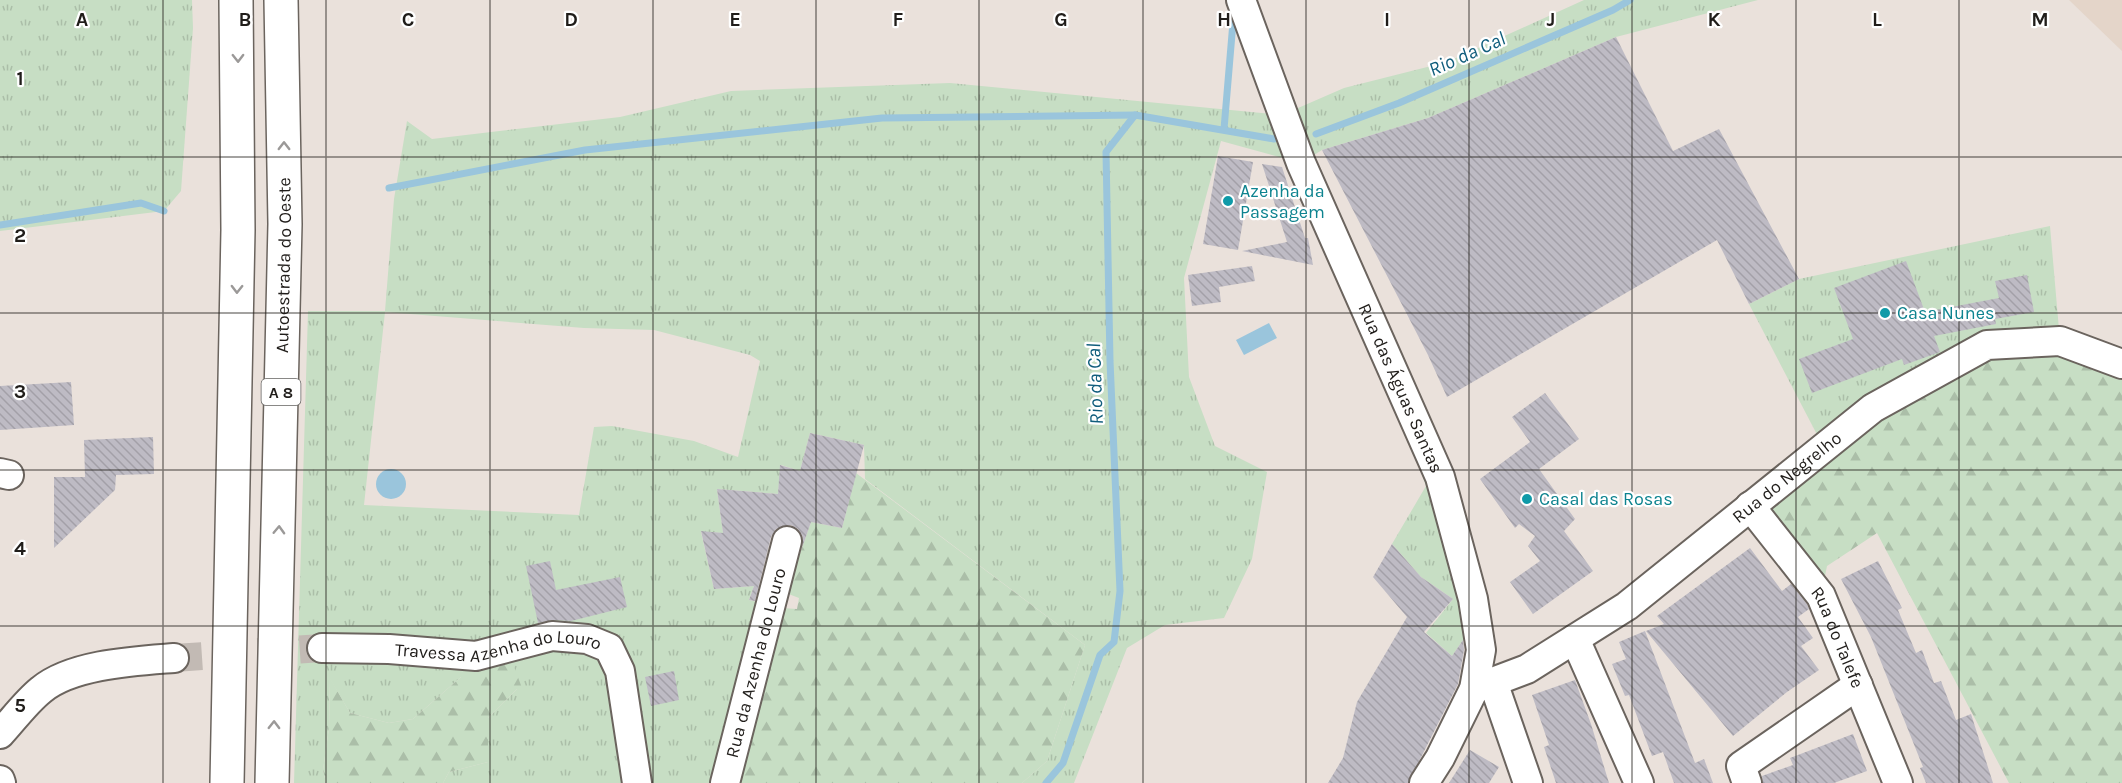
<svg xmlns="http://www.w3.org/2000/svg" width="2122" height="783" viewBox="0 0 2122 783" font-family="Karla,sans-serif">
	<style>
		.built { fill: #e4d5c9 }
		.grass { fill: url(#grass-tufts); fill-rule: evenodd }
		.forest { fill: url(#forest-firs) }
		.water { fill: #9ac5dc }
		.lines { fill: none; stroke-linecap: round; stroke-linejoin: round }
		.stream { stroke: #9ac5dc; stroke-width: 7 }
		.building { fill: url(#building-back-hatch) }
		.minor-tunnel { stroke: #c2bab4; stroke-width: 28; stroke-dasharray: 28 14; stroke-linecap: butt }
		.minor-casing { stroke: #6b645e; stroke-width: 32 }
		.highway-casing { stroke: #6b645e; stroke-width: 36 }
		.minor { stroke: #fff; stroke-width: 28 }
		.highway { stroke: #fff; stroke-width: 33 }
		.oneway { stroke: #9b9998 }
		.grid { fill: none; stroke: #201d1a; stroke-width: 1.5; stroke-opacity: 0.55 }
		.culture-dot { fill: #0f9aa8; stroke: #fff; stroke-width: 2 }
		.labels { text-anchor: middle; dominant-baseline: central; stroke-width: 4.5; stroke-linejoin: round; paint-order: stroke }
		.shield { fill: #fff; stroke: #63615f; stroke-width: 1.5 }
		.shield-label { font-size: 16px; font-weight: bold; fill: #201d1a }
		.culture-label { font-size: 18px; fill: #0d838f; stroke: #fff; text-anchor: start }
		.street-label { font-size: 18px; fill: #201d1a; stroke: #fff }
		.water-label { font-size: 20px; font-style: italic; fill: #105d7c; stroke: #fff }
		.grid-label { font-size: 20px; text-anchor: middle; font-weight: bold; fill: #201d1a; stroke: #fff; stroke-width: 4.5; stroke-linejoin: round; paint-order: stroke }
	</style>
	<defs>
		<pattern id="grass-tufts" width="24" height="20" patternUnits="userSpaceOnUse" patternTransform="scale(1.5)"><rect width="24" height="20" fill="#c7dec4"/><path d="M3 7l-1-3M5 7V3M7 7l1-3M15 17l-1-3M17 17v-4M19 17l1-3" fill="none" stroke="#abbea8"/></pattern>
		<pattern id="forest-firs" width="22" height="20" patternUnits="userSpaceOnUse" patternTransform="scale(1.5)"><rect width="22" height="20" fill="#c7dec4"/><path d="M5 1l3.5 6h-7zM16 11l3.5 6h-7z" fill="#abbea8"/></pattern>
		<pattern id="building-back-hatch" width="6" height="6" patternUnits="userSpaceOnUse" patternTransform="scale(1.5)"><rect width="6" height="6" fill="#bebbc4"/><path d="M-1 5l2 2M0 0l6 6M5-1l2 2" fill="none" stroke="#a3a0a8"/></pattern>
	</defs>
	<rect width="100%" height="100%" fill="#eae1db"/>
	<path class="built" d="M2069,0H2122V51Z"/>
	<g class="grass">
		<path d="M0,0H192L193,28L181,191L164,211L0,231Z"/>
		<path d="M1584,0H1758L1616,37L1428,118L1322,150L1301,163L1221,141L1184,278L1189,377L1215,446L1267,472L1252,559L1224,618L1165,625L1127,648L1074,783H1022L1047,761L1085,645L865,479L864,445L810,433L800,471L781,465L778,494L717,489L723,533L701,532L714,589L754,586L749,600L771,605L725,783H443L449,772L488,762V718L517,689L461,677L413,719L389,723L350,713L330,679L329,728L323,770L326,783H294L308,311H385L394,199L407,121L432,139L620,117L731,91L950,83L1282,115L1344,88L1447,62ZM385,312L584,328L654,330L750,355L760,361L738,457L694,441L612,426L594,427L579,515L364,505Z"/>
		<path d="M2050,226L2060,341L1824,448L1749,304L1799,279Z"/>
		<path d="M1425,445L1469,646L1463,640L1452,656L1426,633L1453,599L1421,577L1392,544L1426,486L1417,461Z"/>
	</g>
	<g class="forest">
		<path d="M1987,345L2122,364V783H2009L1877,533L1827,566L1821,596L1750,506Z"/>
		<path d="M856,473L1085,645L1047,761L1022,783H725L782,608L797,609L799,598L786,593L811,522L842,528Z"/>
		<path d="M497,661L513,664L522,688L517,689L488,718V762L449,772L443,783H326L323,770L329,728L330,678L350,713L389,723L413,719L461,677Z"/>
	</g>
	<g class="water">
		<path d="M1269,323L1277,338L1244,355L1236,340Z"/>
		<circle cx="391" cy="484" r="15"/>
	</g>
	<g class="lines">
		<g class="stream">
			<path d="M1224,129L1233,22"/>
			<path d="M1316,134L1399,103L1613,10L1630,0"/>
			<path d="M389,188L585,150L882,118L1135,115"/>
			<path d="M0,225L141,203L164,211"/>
			<path d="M1046,783L1063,763L1100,655L1114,642L1120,591L1110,361L1106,152L1135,115L1274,139"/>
		</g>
	</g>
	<g class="building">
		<path d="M1616,37L1673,151L1719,129L1799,279L1749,304L1717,240L1447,397L1428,355L1322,150L1428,118Z"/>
		<path d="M1218,156L1253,162L1238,250L1203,244Z"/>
		<path d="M1262,164L1282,167L1305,238H1308L1313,265L1242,251L1287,242Z"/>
		<path d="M1906,261L1925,312L1999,298L1995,281L2027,275L2034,312L1995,319L1996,324L1934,336L1940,352L1904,365L1902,359L1812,393L1799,359L1853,339L1834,288Z"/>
		<path d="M1252,266L1255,281L1219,287L1221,302L1192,306L1188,275Z"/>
		<path d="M71,382L74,425L0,430V386Z"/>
		<path d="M1545,393L1579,439L1539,469L1575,519L1564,531L1593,571L1533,614L1510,582L1540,561L1528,546L1535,536L1519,524L1515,528L1480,479L1530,442L1512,417Z"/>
		<path d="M810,433L864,445L842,528L811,522L802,548L803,537L798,529L791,525L776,529L771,537L755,601L749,600L754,586L714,589L701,531L723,533L717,489L778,494L780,465L800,471Z"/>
		<path d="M153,437L154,474L116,475L115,490L54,548V477H85L84,440Z"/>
		<path d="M1392,544L1421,577L1453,599L1424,632L1452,656L1463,640L1464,650L1458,684L1408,783H1328L1343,758L1357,702L1407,617L1373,577Z"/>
		<path d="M1750,548L1782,591L1791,584L1807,604L1809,609L1798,617L1813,638L1801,646L1819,670L1787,692L1733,736L1646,631L1664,624L1657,616Z"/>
		<path d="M550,561L556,590L620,577L627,607L571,621L553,620L538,623L526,566Z"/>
		<path d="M1878,561L1902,608L1898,610L1916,653L1922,650L1934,683L1941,681L1956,720L1971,714L1993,783H1926L1920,768L1923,767L1871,637L1841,579Z"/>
		<path d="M1645,631L1695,763L1704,759L1713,783H1674L1663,752L1652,756L1629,695L1625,696L1612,664L1626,659L1619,642Z"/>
		<path d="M674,671L679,700L651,706L645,677Z"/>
		<path d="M1575,680L1591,724L1609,783H1556L1544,747L1549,745L1532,695Z"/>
		<path d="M1853,734L1867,771L1834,783H1763L1762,776L1793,765L1790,758Z"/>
		<path d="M1470,750L1499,767L1489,783H1449Z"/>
	</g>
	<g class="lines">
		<path class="minor-tunnel" d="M174,658L322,648"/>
		<defs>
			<g id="minor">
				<path id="s1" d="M1241,0L1301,163L1440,477L1473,599L1481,650L1474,689L1440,758L1424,783"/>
				<path d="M0,473L9,475"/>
				<path id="s2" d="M1750,506L1821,596L1898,783"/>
				<path d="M1575,639L1639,783"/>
				<path id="s3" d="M322,648L389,649L476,656L552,636L587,639L609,648L620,671L637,783"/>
				<path d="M1493,682L1528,783"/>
				<path id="s4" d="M1474,689L1527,669L1627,606L1873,408L1987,345L2060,341L2122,364"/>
				<path d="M0,734C13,720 26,702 41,690C72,664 136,661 174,658"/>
				<path d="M0,780L1,783"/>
				<path id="s5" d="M725,783L787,541"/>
				<path d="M1747,783L1741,766L1858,685"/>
			</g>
			<g id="highway">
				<path d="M227,783L238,230L236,0"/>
				<path id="s6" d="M272,783L285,224L281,0"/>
			</g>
		</defs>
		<use href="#minor" class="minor-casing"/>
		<use href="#highway" class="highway-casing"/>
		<use href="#minor" class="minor"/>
		<use href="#highway" class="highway"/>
	</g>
	<defs><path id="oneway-chevron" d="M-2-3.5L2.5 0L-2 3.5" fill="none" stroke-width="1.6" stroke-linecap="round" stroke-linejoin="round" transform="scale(1.5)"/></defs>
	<g class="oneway">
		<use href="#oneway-chevron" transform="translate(238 58) rotate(89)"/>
		<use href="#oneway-chevron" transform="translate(284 146) rotate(-90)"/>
		<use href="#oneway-chevron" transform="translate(237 289) rotate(91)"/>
		<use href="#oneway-chevron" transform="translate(279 530) rotate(-88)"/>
		<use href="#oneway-chevron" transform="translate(274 725) rotate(-89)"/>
	</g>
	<path class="grid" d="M163,0V783M326,0V783M490,0V783M653,0V783M816,0V783M979,0V783M1143,0V783M1306,0V783M1469,0V783M1632,0V783M1796,0V783M1959,0V783M0,157H2122M0,313H2122M0,470H2122M0,626H2122"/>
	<g class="culture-dot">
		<circle cx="1228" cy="201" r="6"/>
		<circle cx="1885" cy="313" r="6"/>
		<circle cx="1527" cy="499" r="6"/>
	</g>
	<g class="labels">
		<rect class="shield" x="261.5" y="379" width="39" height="26" rx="4.5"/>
		<g class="shield-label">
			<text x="281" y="392">A 8</text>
		</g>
		<g class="culture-label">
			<text x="1240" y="191">Azenha da<tspan x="1240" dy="21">Passagem</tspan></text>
			<text x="1897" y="313">Casa Nunes</text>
			<text x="1539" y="499">Casal das Rosas</text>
		</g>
		<g class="street-label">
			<text stroke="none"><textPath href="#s6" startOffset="518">Autoestrada do Oeste</textPath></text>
			<text stroke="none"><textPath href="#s1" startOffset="420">Rua das Águas Santas</textPath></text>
			<text stroke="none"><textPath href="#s4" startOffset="380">Rua do Negrelho</textPath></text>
			<text stroke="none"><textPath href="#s2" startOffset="159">Rua do Talefe</textPath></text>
			<text stroke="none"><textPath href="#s3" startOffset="178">Travessa Azenha do Louro</textPath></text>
			<text stroke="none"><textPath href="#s5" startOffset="124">Rua da Azenha do Louro</textPath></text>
		</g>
		<g class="water-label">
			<text transform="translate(1467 54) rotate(-24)">Rio da Cal</text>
			<text transform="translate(1095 384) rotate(-92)">Rio da Cal</text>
		</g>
	</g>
	<g class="grid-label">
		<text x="82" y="26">A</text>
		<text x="245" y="26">B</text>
		<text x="408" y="26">C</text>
		<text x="571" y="26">D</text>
		<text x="735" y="26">E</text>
		<text x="898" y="26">F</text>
		<text x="1061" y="26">G</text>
		<text x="1224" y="26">H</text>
		<text x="1387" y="26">I</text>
		<text x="1551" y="26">J</text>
		<text x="1714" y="26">K</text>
		<text x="1877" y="26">L</text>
		<text x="2040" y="26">M</text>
		<text x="20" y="85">1</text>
		<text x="20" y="242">2</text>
		<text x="20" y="398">3</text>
		<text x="20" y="555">4</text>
		<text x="20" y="712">5</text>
	</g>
</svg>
